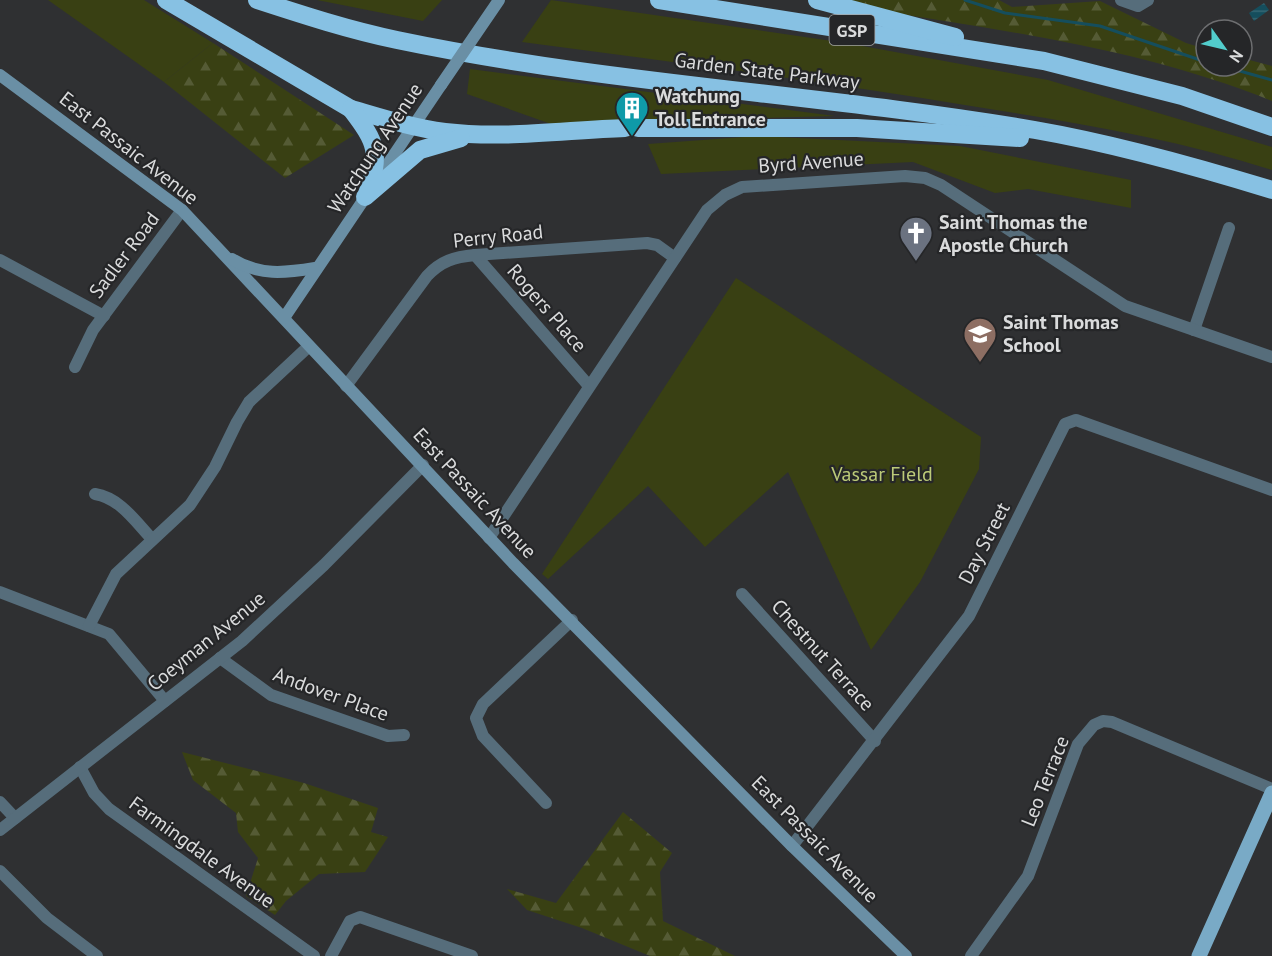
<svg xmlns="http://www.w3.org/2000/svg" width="1272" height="956" viewBox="0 0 1272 956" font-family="'PT Sans',sans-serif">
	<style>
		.green { fill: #394013 }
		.forest { fill: url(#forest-firs) }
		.water { fill: url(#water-rules) }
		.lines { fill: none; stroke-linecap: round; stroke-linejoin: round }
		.stream { stroke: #154e5d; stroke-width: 3 }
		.street { stroke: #566d7b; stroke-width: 12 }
		.secondary { stroke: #6a8fa5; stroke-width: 12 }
		.primary { stroke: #79aac6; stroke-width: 15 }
		.highway { stroke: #87c1e3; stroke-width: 18 }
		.secondary-bridge { stroke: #6a8fa5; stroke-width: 12 }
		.labels { text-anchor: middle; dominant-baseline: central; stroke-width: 4.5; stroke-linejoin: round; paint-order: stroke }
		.shield { fill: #252628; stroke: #a4a5a6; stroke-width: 1.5 }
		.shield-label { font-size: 18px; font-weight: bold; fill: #dadbdc }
		.street-label { font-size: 20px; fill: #dadbdc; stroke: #252628 }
		.poi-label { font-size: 20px; font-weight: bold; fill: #dadbdc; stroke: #252628; text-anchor: start }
		.park-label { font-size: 20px; fill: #bcca78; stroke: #252628 }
	</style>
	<defs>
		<pattern id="forest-firs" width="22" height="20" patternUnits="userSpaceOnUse" patternTransform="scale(1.5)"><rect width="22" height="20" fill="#394013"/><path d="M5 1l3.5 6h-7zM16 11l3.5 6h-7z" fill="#555b35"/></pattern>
		<pattern id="water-rules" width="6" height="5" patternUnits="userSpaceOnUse" patternTransform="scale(1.5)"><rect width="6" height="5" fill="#154e5d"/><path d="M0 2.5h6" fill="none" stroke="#366774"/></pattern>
	</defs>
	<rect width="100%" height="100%" fill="#2f3032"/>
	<g class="green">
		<path d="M48,0H144L213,43L164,82Z"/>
		<path d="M317,0H442L423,21Z"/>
		<path d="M551,0L846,43L1048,80L1272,147V170C1174,138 1072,122 971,106C822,81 672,62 522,42Z"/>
		<path d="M470,69L835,116L551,124L467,94Z"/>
		<path d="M758,136L960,146L1131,180V208L1028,189L995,193L913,162L661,174L648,144Z"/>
		<path d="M736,278L981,437L979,469L920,582L871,650L788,472L705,547L648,486L548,579L542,574Z"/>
	</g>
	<g class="forest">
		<path d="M835,0H999L1012,7L1100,1L1186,43L1206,49V66H1242V58L1272,66V101C1141,48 1000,30 862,8Z"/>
		<path d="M213,43L354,135L285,178L164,82Z"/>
		<path d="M182,752L304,783L378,808L371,832L388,837L365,872L319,874L286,901L275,915L246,896L258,858L238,832L236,813L193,780Z"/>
		<path d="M623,812L672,853L660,872L663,921L735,956H650L582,928L527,910L507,889L556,903Z"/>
	</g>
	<path class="water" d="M1264,3L1269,10L1254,21L1249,13Z"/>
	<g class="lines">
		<g class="stream">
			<path d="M965,0L1005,13L1100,26L1206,62"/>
			<path d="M1222,66L1272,80"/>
		</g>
		<g class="street">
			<path d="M1121,0L1138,6L1148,0"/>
			<path d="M475,255L589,386"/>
			<path d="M0,260L104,316"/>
			<path d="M1194,330L1229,228"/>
			<path d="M75,367L93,330L182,210"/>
			<path d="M346,386L427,276C441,261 454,257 475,255L647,243L657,245L675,258"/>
			<path d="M95,494C120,498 135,521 152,539"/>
			<path d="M489,538L707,210L725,195L742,187L905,176L925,178L941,185L1125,306L1272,357"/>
			<path d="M0,592L109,634L165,701"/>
			<path d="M742,594L875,741"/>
			<path d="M89,626L116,574L190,505L215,467L237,422L249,402L308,347"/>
			<path d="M220,658L271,695L388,736L404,735"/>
			<path d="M80,767L94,793L109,809L314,956"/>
			<path d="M0,802L15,818"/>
			<path d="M546,803L483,736L476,718L483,704L572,620"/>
			<path d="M0,830L242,641L324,565L423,465"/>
			<path d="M792,846L969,616L1065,424L1076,420L1272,490"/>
			<path d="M0,871L47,918L97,956"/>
			<path d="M331,956L350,921L360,917L472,956"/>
			<path d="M971,956L1028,876L1078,744L1094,725L1103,721L1112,722L1272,789"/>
		</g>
		<g class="secondary">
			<path d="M0,75L182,210L513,563L792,846L906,956"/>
			<path d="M232,259C259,276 285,273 315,268"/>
			<path d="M284,318L441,85"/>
		</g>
		<path class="primary" d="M1199,956L1272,793"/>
		<g class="highway">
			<path d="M166,0L351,109C382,118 413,128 445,132C504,139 566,130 625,128"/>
			<path d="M257,0C303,15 349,30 397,40C607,84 823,94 1035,130C1116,144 1194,166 1272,190"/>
			<path d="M659,0L1044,61L1182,96L1272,127"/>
			<path d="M817,0L955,37"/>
			<path d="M351,109C377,143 381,153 367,194"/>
			<path d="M638,128H857L1020,138"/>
			<path d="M365,197L420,150L461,138"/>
		</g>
		<path class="secondary-bridge" d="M441,85L499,0"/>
	</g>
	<defs>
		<symbol id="building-pin" viewBox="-11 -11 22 30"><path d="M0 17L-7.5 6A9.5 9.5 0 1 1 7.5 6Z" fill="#0f9aa8" stroke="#252628"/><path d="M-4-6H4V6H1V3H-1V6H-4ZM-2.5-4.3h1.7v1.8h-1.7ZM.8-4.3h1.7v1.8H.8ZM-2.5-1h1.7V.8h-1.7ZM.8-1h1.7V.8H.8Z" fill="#fff"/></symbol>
		<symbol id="church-pin" viewBox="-11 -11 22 30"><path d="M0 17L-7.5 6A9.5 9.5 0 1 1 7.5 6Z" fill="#6b7280" stroke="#252628"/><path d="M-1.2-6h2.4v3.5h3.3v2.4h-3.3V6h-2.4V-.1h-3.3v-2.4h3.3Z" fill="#fff"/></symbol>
		<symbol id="school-pin" viewBox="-11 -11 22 30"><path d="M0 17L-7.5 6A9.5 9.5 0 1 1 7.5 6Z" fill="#8d6e63" stroke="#252628"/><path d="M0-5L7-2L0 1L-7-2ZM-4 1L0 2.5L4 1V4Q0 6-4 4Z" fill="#fff"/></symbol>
	</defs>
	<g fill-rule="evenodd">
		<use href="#building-pin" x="613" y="89" width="38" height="52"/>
		<use href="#church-pin" x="897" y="214" width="38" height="52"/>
		<use href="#school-pin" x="961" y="315" width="38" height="52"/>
	</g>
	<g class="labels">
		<rect class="shield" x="829.5" y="15" width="45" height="30" rx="4.5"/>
		<g class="shield-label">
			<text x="852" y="30">GSP</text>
		</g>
		<g class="street-label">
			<text transform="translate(767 71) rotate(7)">Garden State Parkway</text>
			<text transform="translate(129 148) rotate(38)">East Passaic Avenue</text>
			<text transform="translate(375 148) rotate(-56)">Watchung Avenue</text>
			<text transform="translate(811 162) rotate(-4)">Byrd Avenue</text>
			<text transform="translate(498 236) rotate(-6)">Perry Road</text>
			<text transform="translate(124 255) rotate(-53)">Sadler Road</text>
			<text transform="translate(547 308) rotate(49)">Rogers Place</text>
			<text transform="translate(475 493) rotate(47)">East Passaic Avenue</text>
			<text transform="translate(984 543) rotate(-63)">Day Street</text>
			<text transform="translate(206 641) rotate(-39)">Coeyman Avenue</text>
			<text transform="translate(823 655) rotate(48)">Chestnut Terrace</text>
			<text transform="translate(331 694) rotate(20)">Andover Place</text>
			<text transform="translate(1045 781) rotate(-68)">Leo Terrace</text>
			<text transform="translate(815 839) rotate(45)">East Passaic Avenue</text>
			<text transform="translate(202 852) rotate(36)">Farmingdale Avenue</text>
		</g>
		<g class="poi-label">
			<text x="655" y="96">Watchung<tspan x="655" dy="23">Toll Entrance</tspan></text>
			<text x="939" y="222">Saint Thomas the<tspan x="939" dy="23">Apostle Church</tspan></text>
			<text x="1003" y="322">Saint Thomas<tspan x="1003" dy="23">School</tspan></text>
		</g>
		<g class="park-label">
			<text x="882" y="474">Vassar Field</text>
		</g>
	</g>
	<g transform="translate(1224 48) rotate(124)"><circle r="28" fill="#252628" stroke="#6d6e70" stroke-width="1.5"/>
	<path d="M0-4.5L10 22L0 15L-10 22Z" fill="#52cdcc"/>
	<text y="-9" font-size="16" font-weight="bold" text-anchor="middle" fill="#dadbdc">N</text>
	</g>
</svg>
